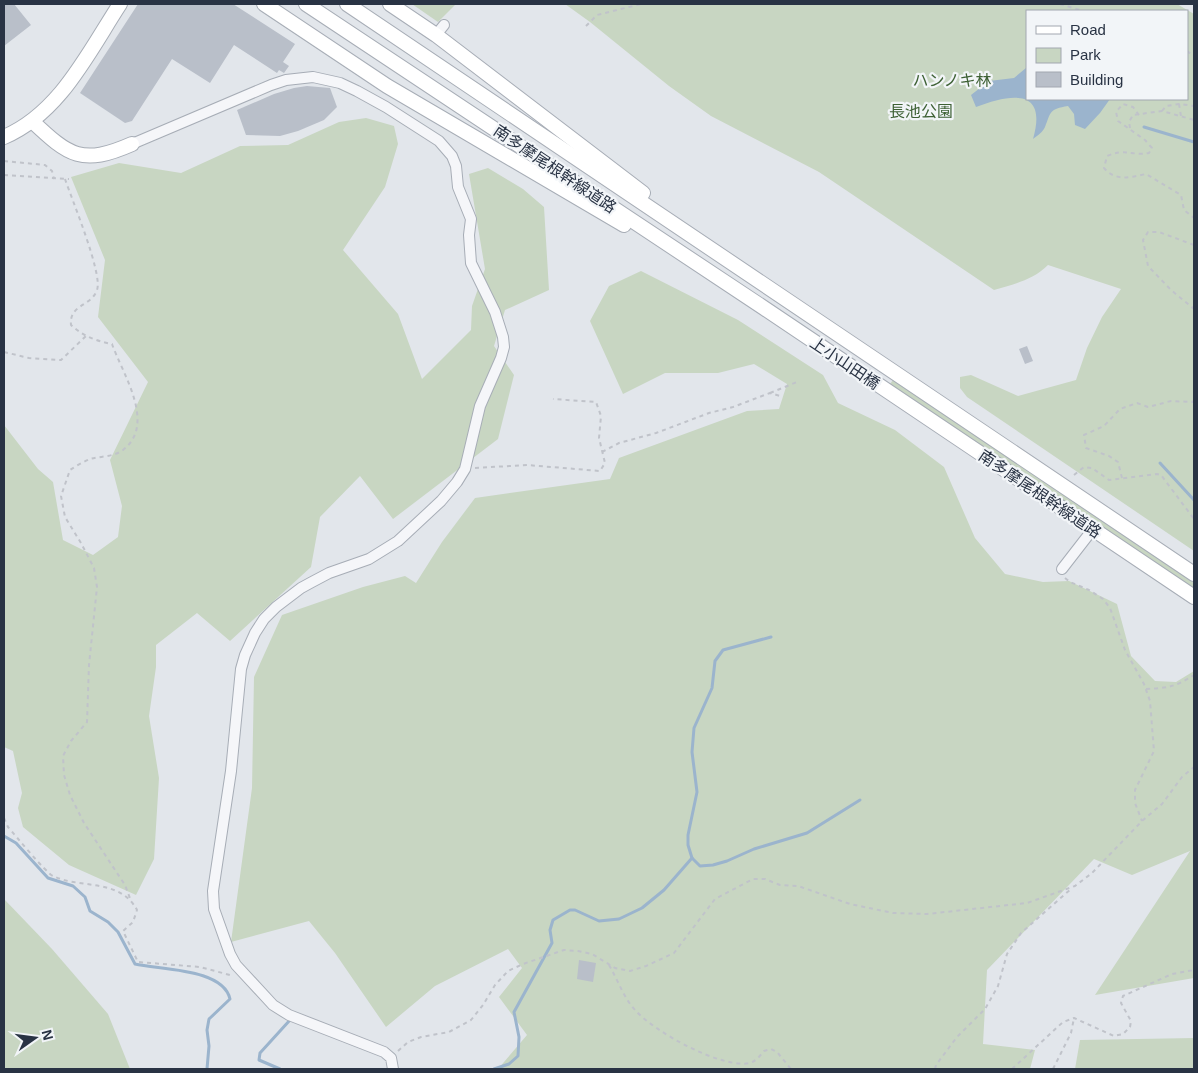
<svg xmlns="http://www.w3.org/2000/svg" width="1198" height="1073" viewBox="0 0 1198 1073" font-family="Arial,'Noto Sans JP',sans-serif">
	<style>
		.green { fill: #c8d6c2; fill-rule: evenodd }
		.water { fill: #9bb4cd }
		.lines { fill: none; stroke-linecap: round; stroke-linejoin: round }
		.stream { stroke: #9bb4cd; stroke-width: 3 }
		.building { fill: #b9bfc9 }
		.street-casing { stroke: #a7adb6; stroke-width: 12 }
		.secondary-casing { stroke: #a7adb6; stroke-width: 16 }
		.path { stroke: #c0c3ca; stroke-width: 2; stroke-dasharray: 4 4; stroke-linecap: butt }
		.street { stroke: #f5f6f9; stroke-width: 10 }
		.secondary { stroke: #fff; stroke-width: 14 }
		.labels { text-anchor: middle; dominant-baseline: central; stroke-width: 4.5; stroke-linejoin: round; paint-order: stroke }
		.park-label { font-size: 16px; fill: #3e6135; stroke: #f2f5f8 }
		.street-label { font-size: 16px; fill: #293344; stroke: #f2f5f8 }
	</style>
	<rect width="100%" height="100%" fill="#e2e6eb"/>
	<g class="green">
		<path d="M412,4H456L438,22Z"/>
		<path d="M565,4H1177L1194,14V551L967,397L960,388V377L971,375L1018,396L1076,380L1087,348L1102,317L1121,289L1048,265C1033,280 1014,284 994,290L819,172L711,116L669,86L590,22ZM1027,11H1187V99H1027Z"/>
		<path d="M366,118L394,126L398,144L385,187L343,250L398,314L422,379L471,330L472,306L485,269L469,174L488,168L523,189L544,207L549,290L505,310L494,346L514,375L498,439L393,519L360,476L320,517L311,567L230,641L197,613L156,645V667L149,716L159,778L154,859L136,895L69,865L23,827L18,808L22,793L13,751L4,747V425L38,469L53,482L63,540L93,555L118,537L122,506L110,460L148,382L98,317L105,260L71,177L119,163L181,173L240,146L288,145L339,122Z"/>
		<path d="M641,271L738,320L823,375L838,403L895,430L944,467L975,538L1005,574L1043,582L1069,581L1117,604L1131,656L1155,681L1176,682L1194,671V978L1095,995L1190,851L1132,875L1094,859L987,970L983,1044L1035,1050L1030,1069H498L527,1035L499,997L522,968L508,949L435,986L386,1027L335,953L309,921L231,942L252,788L254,677L282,615L363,587L405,576L416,583L442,542L475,498L610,479L619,458L747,411L779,409L787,384L754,364L718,373H665L623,394L590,321L609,286Z"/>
		<path d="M893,380L1194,583V589L890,384Z"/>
		<path d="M4,899L52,949L108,1014L130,1069H4Z"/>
		<path d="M1194,1038V1069H1075L1080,1040Z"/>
	</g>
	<path class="water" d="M1026,68L1027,99H1110L1100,113L1085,129L1075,125L1074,114L1068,106C1049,109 1051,112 1045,127C1043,132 1037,136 1033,139C1048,87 1010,94 976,107L971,95L989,81L1014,78Z"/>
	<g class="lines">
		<g class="stream">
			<path d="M1144,127L1194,142"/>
			<path d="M1160,463L1194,500"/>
			<path d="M771,637L723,650L715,661L712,688L694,728L692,752L697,792L688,835V845L692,858L700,866L713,865L727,861L754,849L807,833L860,800"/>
			<path d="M4,836L16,843L48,878L73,886L85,897L90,911L108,922L118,932L135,964C160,970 223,968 230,999L209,1019L207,1030L209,1046L207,1069"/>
			<path d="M280,1069L259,1060L260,1053L290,1020"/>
			<path d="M494,1069L509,1064L518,1056L519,1037L514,1012L552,943L550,930L553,920L570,910H575L599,921L619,919L642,908L664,890L692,858"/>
		</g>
	</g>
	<g class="building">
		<path d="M4,4H14L31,25L4,46Z"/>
		<path d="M138,4H233L295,44L283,62L289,66L284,73L279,70L277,73L234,45L210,83L172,59L132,121L125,123L80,93Z"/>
		<path d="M307,86L330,88L337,107L324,120L298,131L280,136L246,135L237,110L274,94L294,88Z"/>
		<path d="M1027,346L1033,361L1025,364L1019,349Z"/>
		<path d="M579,960L596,963L593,982L577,979Z"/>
	</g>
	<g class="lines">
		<defs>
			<g id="street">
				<path d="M436,35L444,25"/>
				<path d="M132,144L271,85L286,80L313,77L340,83L357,91L386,107L439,141L452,156L456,166L458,187L471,219L469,235L471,263L495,312L503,337L504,347L501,358L480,406L465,469L457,482L441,501L398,541L369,559L329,573L312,582L301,588L276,607L264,619L255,633L245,655L241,669L231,771L213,891L214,909L230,954L236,965L273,1005L289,1015L384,1052L391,1058L393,1069"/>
				<path d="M1062,569L1093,529"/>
			</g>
			<g id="secondary">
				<path d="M264,4L387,86L624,225"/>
				<path d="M306,4L764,308L1194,597"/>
				<path d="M347,4L1194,574"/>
				<path d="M390,4L436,35L643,193"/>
				<path d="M32,121C69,156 82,166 132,144"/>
				<path d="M4,137C60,113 88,53 120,4"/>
			</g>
		</defs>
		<use href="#street" class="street-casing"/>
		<use href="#secondary" class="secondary-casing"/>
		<g class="path">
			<path d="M1060,4L1083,11"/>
			<path d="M586,26L597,15L641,4"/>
			<path d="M1187,51L1194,56"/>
			<path d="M1179,104L1181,116"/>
			<path d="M1162,111L1166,106L1179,104L1194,106"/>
			<path d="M1139,115L1133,107L1123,104L1116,112L1118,121L1145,140L1152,148L1149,153C1131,156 1126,148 1107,156L1104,168C1116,182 1130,177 1146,174L1181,195L1184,210L1194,218"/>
			<path d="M1130,128L1129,122L1133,115L1162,111L1194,120"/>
			<path d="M4,161L45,165L52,171L54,179"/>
			<path d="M4,175L69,179"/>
			<path d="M65,179C72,200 103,274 97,290C91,307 69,304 71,325C83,336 96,341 112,344C122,373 157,424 123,450C114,457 101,456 90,459C83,462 76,466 70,470L61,496L65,517L81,543L94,568L97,587L89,665L87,722L71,741L63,756L64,775L70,795L84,823L125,885L131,901"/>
			<path d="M1194,245L1159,232H1148L1143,240L1148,266L1171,290L1194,309"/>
			<path d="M4,352L29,358L61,360L86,336"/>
			<path d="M770,393L797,382"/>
			<path d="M602,452L619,443L656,433L709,413L733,407L770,393L780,396"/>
			<path d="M475,468L527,465L600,471L605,463L599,438L601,416L596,402L553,399"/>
			<path d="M1074,475L1084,467L1092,468L1109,480L1157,474L1161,475L1194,519"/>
			<path d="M1122,478L1118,462L1109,456L1086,448L1084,435L1104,426L1120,409L1137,403L1148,407L1171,401L1193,402L1194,400"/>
			<path d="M1065,578L1070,582L1089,590L1103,599L1110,608L1125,650L1144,684L1150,701L1154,751L1135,790V803L1142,821"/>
			<path d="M1146,689C1168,688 1175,687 1194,675"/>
			<path d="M4,818L8,827C16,836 45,872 53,876C80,889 120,878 137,910L133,922L123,931L138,962L200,967L230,975"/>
			<path d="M609,965C618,980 624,999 636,1011C655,1032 721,1069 750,1063C756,1061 760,1056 764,1051L771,1049L777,1052L791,1069"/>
			<path d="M398,1051L408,1042L421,1037L449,1032L471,1020L483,1005L495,985L508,971L523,964L564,950L578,951L592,954L615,968L630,971L646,966L674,953L715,899L753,879H765L780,885L798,886L850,904L893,913L927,914L1027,903L1075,886L1092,873L1142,821L1162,804L1182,777L1194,767"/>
			<path d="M935,1069L936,1065L957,1037L985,1009L998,986L1007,954L1021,933L1072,888"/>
			<path d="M1012,1069L1063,1022L1074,1018L1114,1036L1123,1034L1130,1027L1131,1021L1121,1003L1123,996L1172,974L1194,970"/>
			<path d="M1053,1069L1071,1033L1074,1018"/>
		</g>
		<use href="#street" class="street"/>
		<use href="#secondary" class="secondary"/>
	</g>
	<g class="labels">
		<g class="park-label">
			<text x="952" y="80">ハンノキ林</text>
			<text x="921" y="111">長池公園</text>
		</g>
		<g class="street-label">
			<text transform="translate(555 169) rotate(34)">南多摩尾根幹線道路</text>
			<text transform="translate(845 363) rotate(34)">上小山田橋</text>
			<text transform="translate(1040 494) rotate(34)">南多摩尾根幹線道路</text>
		</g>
	</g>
	<rect width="1198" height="1073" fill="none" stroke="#293344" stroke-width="10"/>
	<rect x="1026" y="10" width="162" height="90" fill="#f2f5f8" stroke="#a2a7b0"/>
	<rect x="1036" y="26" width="25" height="8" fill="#ffffff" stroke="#a2a7b0"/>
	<text x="1070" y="35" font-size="15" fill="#293344">Road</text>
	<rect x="1036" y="48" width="25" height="15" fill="#c8d6c2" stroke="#a2a7b0"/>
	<text x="1070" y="60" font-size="15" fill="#293344">Park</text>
	<rect x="1036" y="72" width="25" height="15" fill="#b9bfc9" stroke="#a2a7b0"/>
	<text x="1070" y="85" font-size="15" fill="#293344">Building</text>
	<g transform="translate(35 1038) rotate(76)" stroke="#f2f5f8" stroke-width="4" paint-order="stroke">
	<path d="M0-4L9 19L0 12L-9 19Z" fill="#293344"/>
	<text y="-8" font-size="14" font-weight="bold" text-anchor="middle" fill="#293344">N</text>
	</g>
</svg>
